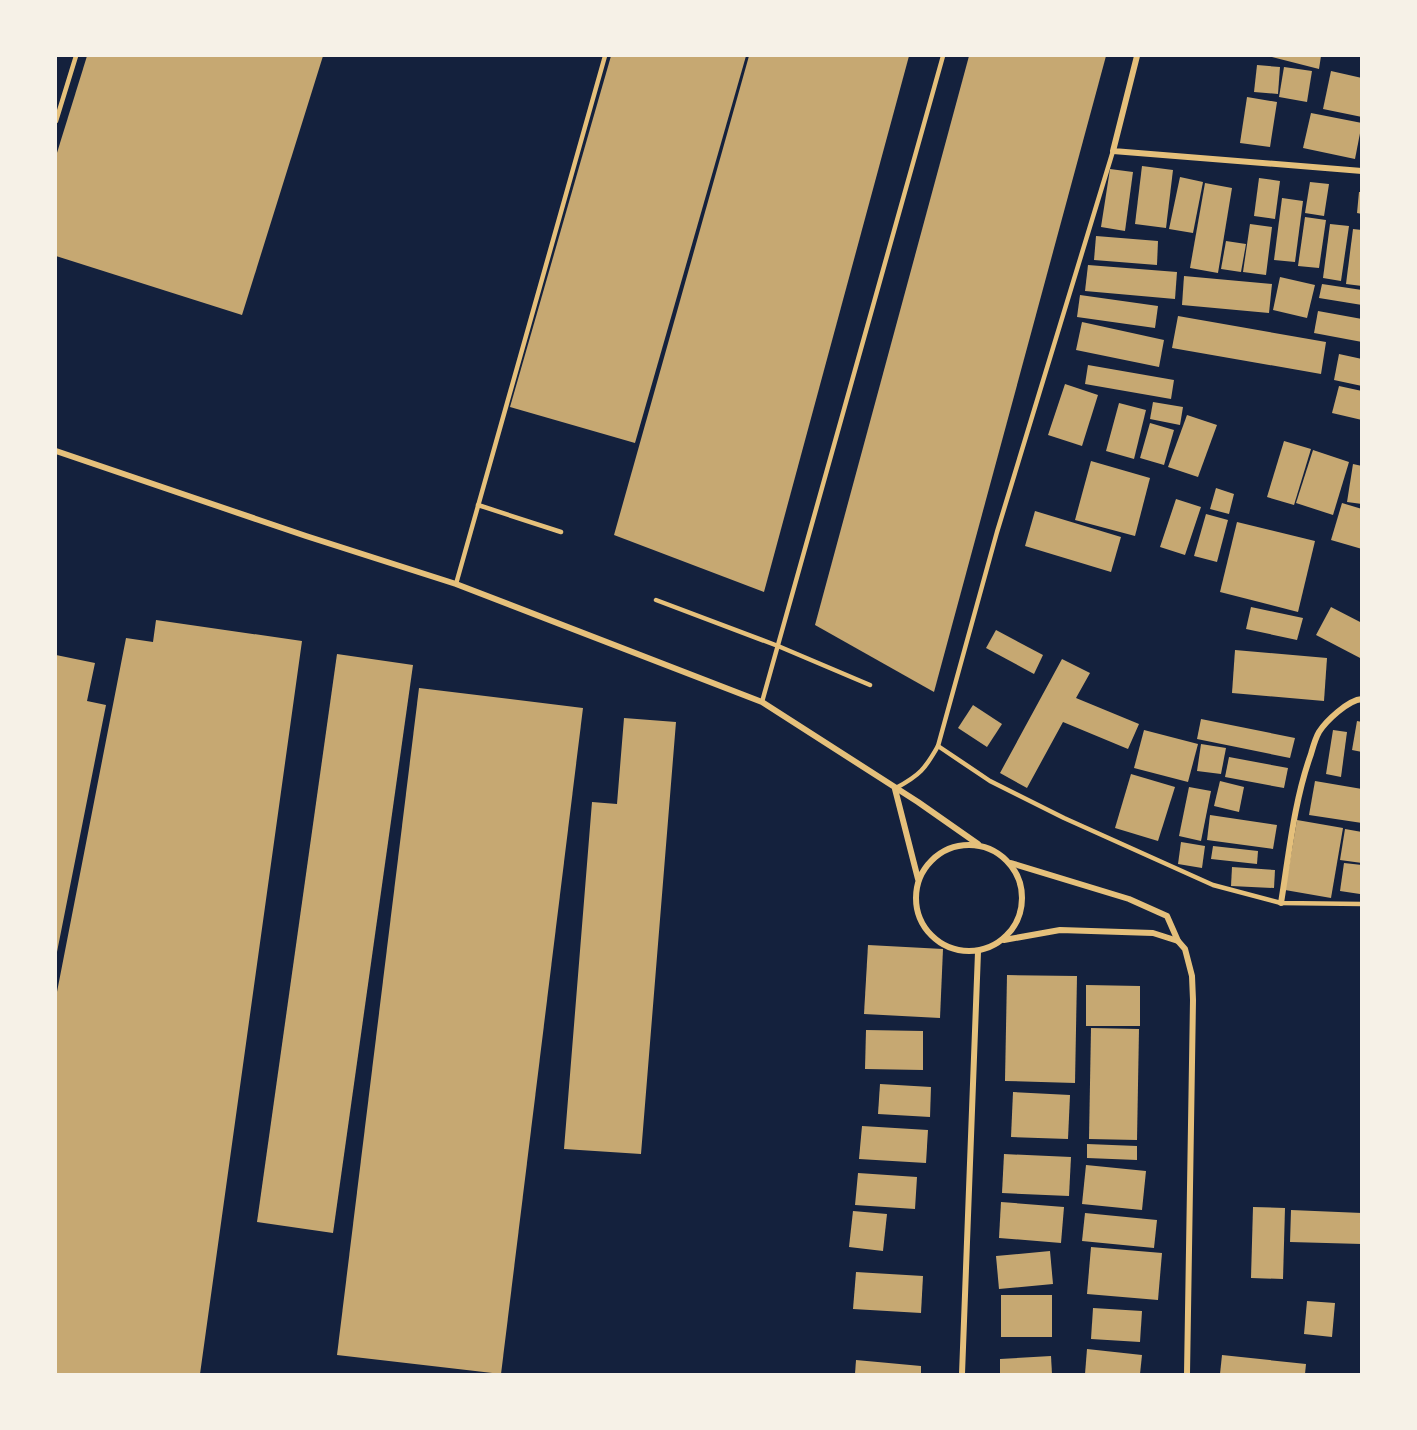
<svg xmlns="http://www.w3.org/2000/svg" width="1417" height="1430" viewBox="0 0 1417 1430" font-family="'Public Sans',sans-serif">
	<style>
		.building { fill: #c6a872 }
		.lines { fill: none; stroke-linecap: round; stroke-linejoin: round }
		.service { stroke: #e5c07b; stroke-width: 4.5 }
		.minor { stroke: #e5c07b; stroke-width: 6 }
	</style>
	<rect width="100%" height="100%" fill="#14213d"/>
	<g class="building">
		<path d="M87,56H323L242,315L56,256V156Z"/>
		<path d="M611,56H746L635,443L510,407Z"/>
		<path d="M749,56H909L764,592L614,535Z"/>
		<path d="M969,56H1106L934,692L815,625Z"/>
		<path d="M1268,56H1321L1319,69Z"/>
		<path d="M1257,65L1280,67L1278,94L1254,92Z"/>
		<path d="M1284,67L1312,71L1307,102L1279,97Z"/>
		<path d="M1331,71L1362,78V117L1323,109Z"/>
		<path d="M1247,97L1277,102L1270,147L1240,143Z"/>
		<path d="M1311,113L1362,123L1355,159L1303,148Z"/>
		<path d="M1142,166L1173,170L1166,228L1135,224Z"/>
		<path d="M1110,169L1133,172L1125,231L1101,227Z"/>
		<path d="M1180,177L1203,182L1193,233L1169,229Z"/>
		<path d="M1259,178L1280,181L1275,219L1254,216Z"/>
		<path d="M1310,182L1329,184L1324,216L1305,213Z"/>
		<path d="M1205,183L1232,188L1218,273L1190,268Z"/>
		<path d="M1359,192H1362V214L1357,213Z"/>
		<path d="M1282,198L1303,201L1295,262L1274,260Z"/>
		<path d="M1305,217L1326,220L1319,268L1298,266Z"/>
		<path d="M1250,224L1272,227L1266,275L1243,272Z"/>
		<path d="M1330,224L1349,226L1341,281L1323,278Z"/>
		<path d="M1353,229L1362,230V286L1346,284Z"/>
		<path d="M1096,236L1158,241L1157,265L1094,260Z"/>
		<path d="M1226,241L1246,244L1241,272L1221,269Z"/>
		<path d="M1088,265L1177,272L1175,299L1085,291Z"/>
		<path d="M1184,276L1272,284L1269,313L1182,305Z"/>
		<path d="M1280,277L1315,285L1307,318L1273,310Z"/>
		<path d="M1322,284L1362,290V305L1319,298Z"/>
		<path d="M1080,295L1158,306L1155,328L1077,317Z"/>
		<path d="M1318,311L1362,319V342L1314,333Z"/>
		<path d="M1178,316L1326,342L1321,374L1172,348Z"/>
		<path d="M1082,322L1164,340L1159,367L1076,350Z"/>
		<path d="M1339,354L1362,359V386L1334,380Z"/>
		<path d="M1088,365L1174,380L1171,399L1085,384Z"/>
		<path d="M1065,384L1098,395L1082,446L1048,435Z"/>
		<path d="M1339,386L1362,391V420L1332,413Z"/>
		<path d="M1153,402L1183,407L1180,425L1150,419Z"/>
		<path d="M1119,403L1146,410L1134,459L1106,451Z"/>
		<path d="M1187,415L1217,425L1198,477L1168,467Z"/>
		<path d="M1150,423L1174,430L1164,465L1140,458Z"/>
		<path d="M1284,441L1311,449L1294,505L1267,497Z"/>
		<path d="M1313,450L1349,462L1333,515L1296,503Z"/>
		<path d="M1091,461L1150,478L1135,536L1075,520Z"/>
		<path d="M1353,464L1362,466V504L1347,502Z"/>
		<path d="M1216,488L1234,494L1229,514L1210,509Z"/>
		<path d="M1176,499L1201,507L1185,555L1160,547Z"/>
		<path d="M1342,503L1362,509V549L1331,540Z"/>
		<path d="M1035,511L1121,537L1111,572L1025,546Z"/>
		<path d="M1206,514L1228,520L1217,562L1194,556Z"/>
		<path d="M1237,522L1315,541L1298,612L1220,592Z"/>
		<path d="M1251,607L1303,618L1297,640L1246,629Z"/>
		<path d="M1331,607L1362,623V659L1316,635Z"/>
		<path d="M156,620L302,641L200,1374H56V997L126,638L153,642Z"/>
		<path d="M996,630L1043,655L1034,674L986,648Z"/>
		<path d="M1235,650L1327,658L1324,701L1232,693Z"/>
		<path d="M337,654L413,665L333,1233L257,1222Z"/>
		<path d="M56,655L95,663L87,701L106,705L57,952Z"/>
		<path d="M1062,659L1090,673L1076,698L1139,724L1128,749L1063,722L1027,788L1000,773Z"/>
		<path d="M419,688L583,708L501,1374L337,1355Z"/>
		<path d="M973,705L1002,724L987,747L958,728Z"/>
		<path d="M624,718L676,722L641,1154L564,1149L592,802L617,804Z"/>
		<path d="M1201,719L1295,738L1290,758L1197,739Z"/>
		<path d="M1357,721L1362,722V752L1352,750Z"/>
		<path d="M1144,730L1198,744L1188,782L1134,768Z"/>
		<path d="M1333,730L1347,732L1341,777L1326,774Z"/>
		<path d="M1201,744L1226,748L1221,774L1197,771Z"/>
		<path d="M1229,757L1288,768L1284,788L1225,777Z"/>
		<path d="M1131,774L1175,787L1158,841L1115,828Z"/>
		<path d="M1220,781L1244,787L1239,812L1214,806Z"/>
		<path d="M1315,781L1362,789V823L1309,815Z"/>
		<path d="M1189,787L1211,791L1201,841L1179,836Z"/>
		<path d="M1210,815L1277,825L1273,849L1207,840Z"/>
		<path d="M1297,820L1343,828L1331,898L1285,890Z"/>
		<path d="M1345,829L1362,832V863L1340,860Z"/>
		<path d="M1181,842L1205,846L1202,868L1178,864Z"/>
		<path d="M1213,846L1258,851L1257,864L1211,859Z"/>
		<path d="M1344,863L1362,865L1360,894L1340,891Z"/>
		<path d="M1232,867L1275,870L1274,888L1231,886Z"/>
		<path d="M868,945L943,949L940,1018L864,1014Z"/>
		<path d="M1007,975L1077,976L1075,1083L1005,1081Z"/>
		<path d="M1086,985L1140,986V1026H1086Z"/>
		<path d="M1091,1028L1139,1029L1137,1140L1089,1139Z"/>
		<path d="M866,1030L923,1031V1070L865,1069Z"/>
		<path d="M880,1084L931,1087L930,1117L878,1114Z"/>
		<path d="M1013,1092L1070,1095L1068,1139L1011,1137Z"/>
		<path d="M862,1126L928,1130L926,1163L859,1159Z"/>
		<path d="M1087,1144L1137,1146V1160L1087,1158Z"/>
		<path d="M1004,1154L1071,1157L1069,1196L1002,1193Z"/>
		<path d="M1086,1165L1146,1171L1142,1210L1082,1204Z"/>
		<path d="M858,1173L917,1177L915,1209L855,1205Z"/>
		<path d="M1001,1202L1064,1207L1061,1243L999,1238Z"/>
		<path d="M1253,1207L1285,1208L1283,1279L1251,1278Z"/>
		<path d="M1291,1210L1362,1213V1244L1290,1242Z"/>
		<path d="M853,1211L887,1214L883,1251L849,1247Z"/>
		<path d="M1085,1213L1157,1220L1154,1248L1082,1241Z"/>
		<path d="M1091,1247L1162,1253L1158,1300L1087,1294Z"/>
		<path d="M1050,1251L1053,1284L999,1289L996,1256Z"/>
		<path d="M856,1272L923,1276L921,1313L853,1309Z"/>
		<rect x="1001" y="1295" width="51" height="42"/>
		<path d="M1307,1301L1335,1303L1332,1337L1304,1334Z"/>
		<path d="M1093,1308L1142,1311L1140,1342L1091,1339Z"/>
		<path d="M1087,1349L1142,1355L1140,1374H1085Z"/>
		<path d="M1222,1355L1306,1364L1305,1374H1220Z"/>
		<path d="M1051,1356L1052,1374H1000V1359Z"/>
		<path d="M856,1360L921,1366V1374H855Z"/>
	</g>
	<g class="lines">
		<g class="service">
			<path d="M56,121L76,56"/>
			<path d="M478,505L561,532"/>
			<path d="M456,584L605,56"/>
			<path d="M656,600L778,646L870,685"/>
			<path d="M762,702L943,56"/>
			<path d="M938,746L990,781L1064,818L1213,885L1281,903L1362,904"/>
			<path d="M896,788C920,775 925,769 938,746L997,532L1113,151"/>
		</g>
		<g class="minor">
			<path d="M1137,56L1113,151L1362,171"/>
			<path d="M56,451L306,536L456,584L762,702L918,802L978,844"/>
			<path d="M895,789L918,879"/>
			<circle cx="969" cy="898" r="53"/>
			<path d="M1011,863L1129,899L1167,916L1178,941L1185,949L1192,976L1193,1000L1187,1374"/>
			<path d="M1281,903C1289,854 1294,801 1311,754C1313,747 1315,739 1319,732C1326,721 1348,700 1362,699"/>
			<path d="M1004,940L1060,930L1153,933L1178,941"/>
			<path d="M962,1374L978,952"/>
		</g>
	</g>
	<rect width="1417" height="1430" fill="none" stroke="#f6f1e7" stroke-width="114"/>
</svg>
